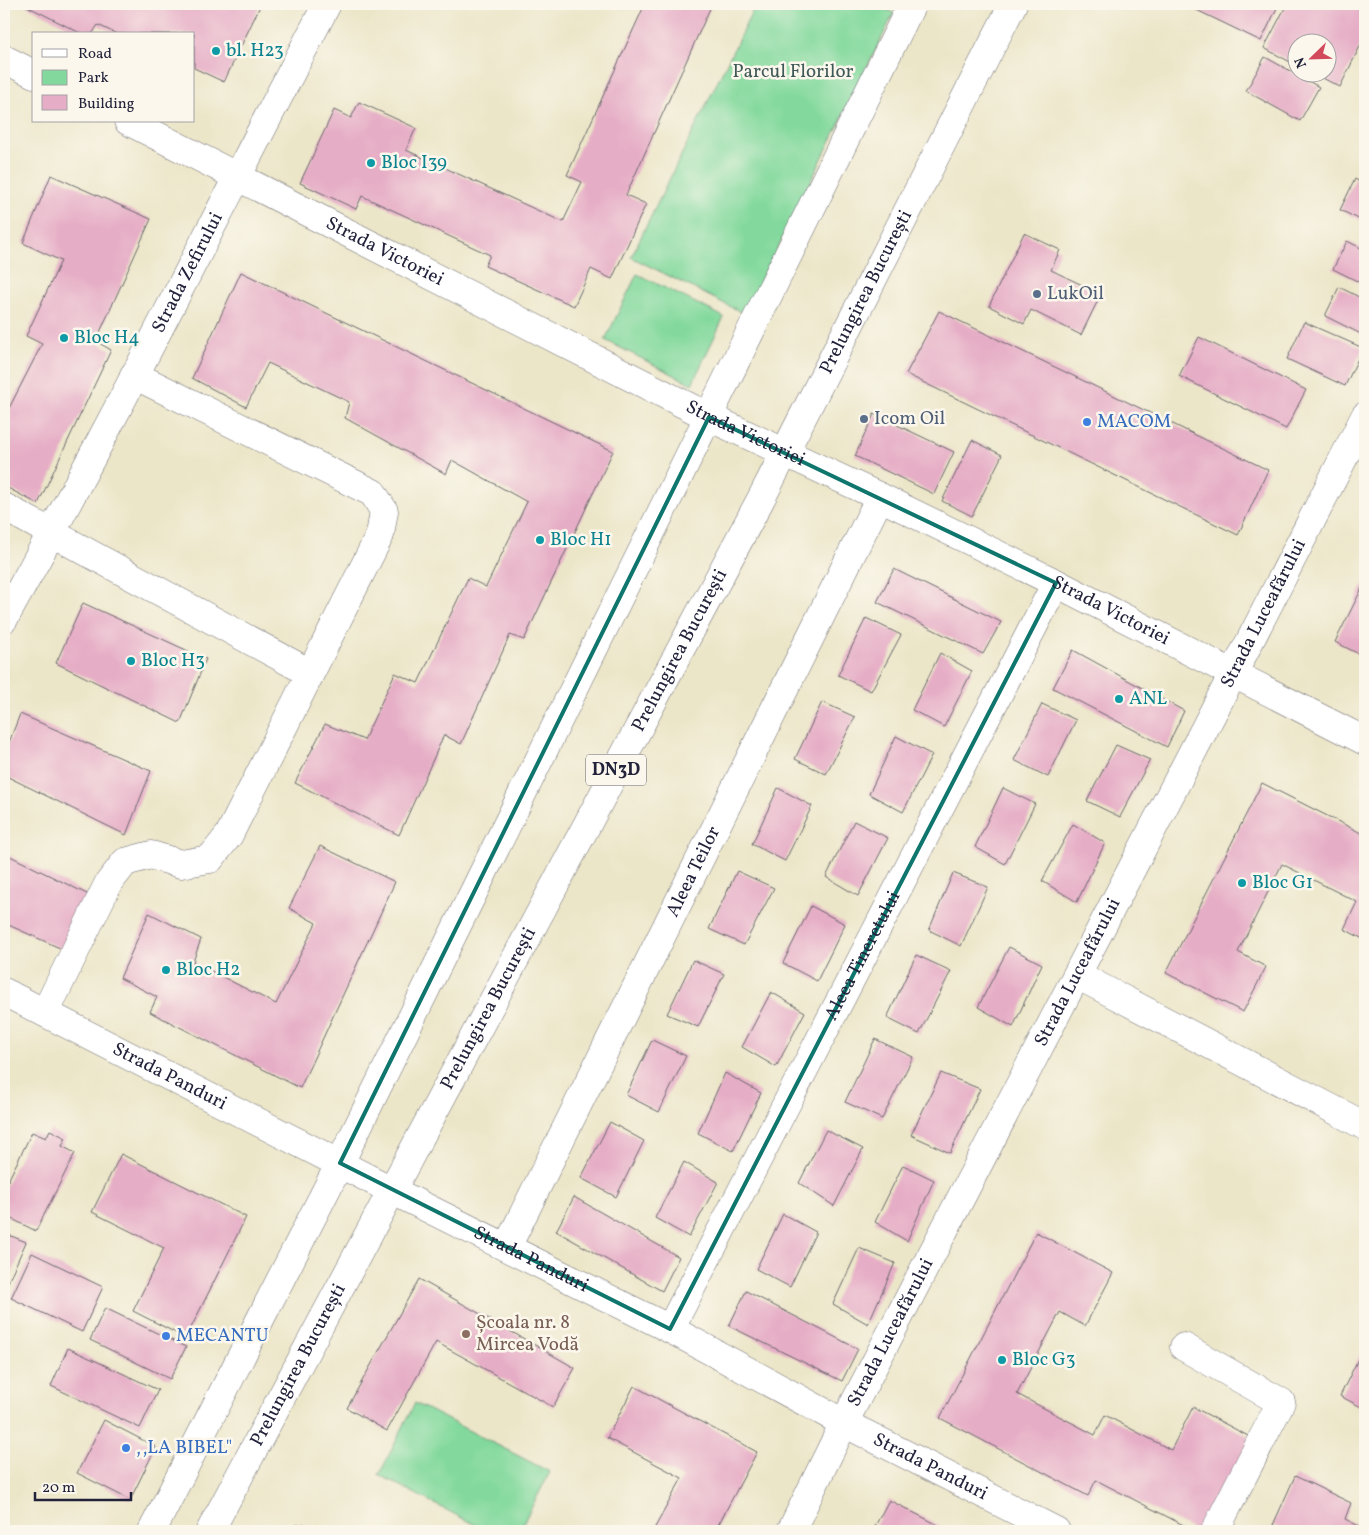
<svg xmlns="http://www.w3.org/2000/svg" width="1369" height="1535" viewBox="0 0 1369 1535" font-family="Vollkorn,serif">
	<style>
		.green { fill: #83d99d; stroke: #527e6c }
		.building { fill: #e6aec6 }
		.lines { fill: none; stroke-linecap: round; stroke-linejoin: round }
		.minor-casing { stroke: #69676d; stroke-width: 29 }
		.major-casing { stroke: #69676d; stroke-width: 29 }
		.minor { stroke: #fff; stroke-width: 28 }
		.major { stroke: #fff; stroke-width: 28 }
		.marked { fill: none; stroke: #0f766e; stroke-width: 4; stroke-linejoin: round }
		.culture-dot { fill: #0f9aa8; stroke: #fbf7ec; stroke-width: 2 }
		.service-dot { fill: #5c6f8a; stroke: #fbf7ec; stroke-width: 2 }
		.shop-dot { fill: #3f7fe0; stroke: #fbf7ec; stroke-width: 2 }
		.education-dot { fill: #8d6e63; stroke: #fbf7ec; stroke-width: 2 }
		.labels { text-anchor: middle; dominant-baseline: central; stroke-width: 5; stroke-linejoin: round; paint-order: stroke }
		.shield { fill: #fbf7ec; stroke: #636270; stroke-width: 1 }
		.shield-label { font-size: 18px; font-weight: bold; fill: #22223b }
		.culture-label { font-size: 19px; fill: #0d838f; stroke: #fbf7ec; text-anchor: start }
		.park-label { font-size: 19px; fill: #3f5958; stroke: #fbf7ec }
		.street-label { font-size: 19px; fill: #22223b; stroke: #fbf7ec }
		.service-label { font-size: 19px; fill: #4e5e75; stroke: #fbf7ec; text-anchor: start }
		.shop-label { font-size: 19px; fill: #366cbe; stroke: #fbf7ec; text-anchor: start }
		.education-label { font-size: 19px; fill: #785e54; stroke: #fbf7ec; text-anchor: start }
	</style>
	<rect width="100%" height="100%" fill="#fbf7ec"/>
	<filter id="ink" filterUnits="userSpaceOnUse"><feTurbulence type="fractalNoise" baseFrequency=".02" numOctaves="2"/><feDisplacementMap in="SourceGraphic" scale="10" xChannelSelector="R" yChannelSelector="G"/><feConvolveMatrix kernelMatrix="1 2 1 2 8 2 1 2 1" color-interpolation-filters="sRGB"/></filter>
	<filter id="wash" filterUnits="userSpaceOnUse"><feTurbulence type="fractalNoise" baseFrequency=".0096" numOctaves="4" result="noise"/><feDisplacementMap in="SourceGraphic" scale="20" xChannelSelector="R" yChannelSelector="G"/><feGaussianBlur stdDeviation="1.12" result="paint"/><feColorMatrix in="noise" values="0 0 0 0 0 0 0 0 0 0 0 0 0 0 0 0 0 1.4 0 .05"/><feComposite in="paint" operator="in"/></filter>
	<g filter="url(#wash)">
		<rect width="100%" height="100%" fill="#ece6c9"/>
		<g class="green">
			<path d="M756,4H874L894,13L745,314L631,257Z"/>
			<path d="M637,274L724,317L692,384L605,340Z"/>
			<path d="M415,1403L550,1472L519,1531H487L379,1475Z"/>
		</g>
		<g id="blocks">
			<g class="building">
				<path d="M23,4H261L224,82L194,68V34H117L98,25L92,34H82Z"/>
				<path d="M645,4H712L626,195L646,204L612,279L591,269L574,306L485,266L490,255L362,196L356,209L300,183L334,110L351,118L359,102L416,128L406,150L563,222L582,182L567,175Z"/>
				<path d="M1184,4H1279L1261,41Z"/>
				<path d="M1287,4H1365V36L1340,87L1311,72H1326V42H1296V65L1264,48Z"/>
				<path d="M1265,57L1319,87L1300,121L1246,91Z"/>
				<path d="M51,175L151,219L96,341L111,350L38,504L4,486V410L7,412L42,344L26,336L61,261L23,243Z"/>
				<path d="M1355,179L1365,185V222L1340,210Z"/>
				<path d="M1024,233L1060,250L1051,270L1101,294L1081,335L1031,310L1024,324L989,306Z"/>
				<path d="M1347,241L1365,250V285L1333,269Z"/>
				<path d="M241,272L613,451L524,640L510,635L461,744L444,735L399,835L295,783L325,724L364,740L395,673L418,683L468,578L486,587L527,502L452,460L446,474L345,418L349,402L268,363L246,407L192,378Z"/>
				<path d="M1339,287L1365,300V336L1325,316Z"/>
				<path d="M939,311L1268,470L1238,535L906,374Z"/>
				<path d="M1304,322L1363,348L1345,386L1287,359Z"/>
				<path d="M1199,337L1306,390L1286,429L1179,376Z"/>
				<path d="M874,414L954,452L934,494L855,456Z"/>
				<path d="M972,440L1002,455L972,516L942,501Z"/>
				<path d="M894,569L1001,622L983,654L877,602Z"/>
				<path d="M1365,582V657L1335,642Z"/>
				<path d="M83,603L206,659L180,723L56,663Z"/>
				<path d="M866,618L901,635L871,691L838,675Z"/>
				<path d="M1073,650L1184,711L1167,747L1053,688Z"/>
				<path d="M940,653L972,671L944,727L912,710Z"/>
				<path d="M822,702L855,717L826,774L795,759Z"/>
				<path d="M1042,704L1076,720L1048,777L1014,760Z"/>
				<path d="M20,714L151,771L126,835L4,775V755Z"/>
				<path d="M896,736L932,755L903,812L869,794Z"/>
				<path d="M1116,745L1150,760L1120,817L1087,801Z"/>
				<path d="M1262,783L1365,835V940L1344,929L1357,902L1282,864L1238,952L1266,967L1243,1012L1166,973Z"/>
				<path d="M778,788L812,806L785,861L752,844Z"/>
				<path d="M1003,788L1035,804L1005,864L975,847Z"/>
				<path d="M854,821L888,838L858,896L826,877Z"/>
				<path d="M1073,824L1105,843L1077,902L1042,881Z"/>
				<path d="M320,846L395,882L300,1088L150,1012L157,997L120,978L149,913L201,939L193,962L276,1004L316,923L289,908Z"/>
				<path d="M4,853L89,895L62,949L4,923Z"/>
				<path d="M737,871L774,888L744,945L709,929Z"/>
				<path d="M953,873L988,887L961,946L929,930Z"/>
				<path d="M811,906L845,924L817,981L783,963Z"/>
				<path d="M1009,947L1042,964L1013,1027L978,1007Z"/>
				<path d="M916,955L951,971L919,1034L887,1018Z"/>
				<path d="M693,960L724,974L698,1027L667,1014Z"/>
				<path d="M771,992L805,1012L776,1067L742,1047Z"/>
				<path d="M875,1039L913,1057L882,1119L845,1102Z"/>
				<path d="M652,1040L686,1056L659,1112L626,1095Z"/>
				<path d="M725,1073L761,1093L733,1151L698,1133Z"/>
				<path d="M941,1073L980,1089L950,1153L911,1135Z"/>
				<path d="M610,1122L644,1141L616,1197L581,1178Z"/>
				<path d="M50,1130L66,1138L62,1146L75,1153L36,1231L4,1215V1189L32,1132L46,1138Z"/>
				<path d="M826,1130L863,1149L834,1206L799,1183Z"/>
				<path d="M121,1154L246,1217L186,1338L133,1311L164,1248L92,1212Z"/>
				<path d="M684,1162L718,1182L689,1237L655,1218Z"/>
				<path d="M903,1165L934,1180L907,1241L875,1222Z"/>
				<path d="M574,1197L679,1257L662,1291L556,1231Z"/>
				<path d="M783,1214L816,1232L790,1287L756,1269Z"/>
				<path d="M1036,1232L1113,1273L1085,1326L1060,1312L1017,1394L1095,1435L1105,1415L1171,1450L1193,1407L1252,1438L1204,1531H1195L1096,1480L1088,1496L940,1418Z"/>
				<path d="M4,1233L26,1242L4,1291Z"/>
				<path d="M859,1248L895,1263L868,1324L833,1304Z"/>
				<path d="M32,1253L103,1287L82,1332L11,1298Z"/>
				<path d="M419,1279L575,1368L553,1407L436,1342L387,1431L347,1408Z"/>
				<path d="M746,1291L858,1349L842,1381L729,1326Z"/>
				<path d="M105,1308L186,1347L170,1379L90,1340Z"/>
				<path d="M1365,1345V1409L1340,1396Z"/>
				<path d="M68,1348L158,1390L140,1428L51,1386Z"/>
				<path d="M634,1386L757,1452L715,1531H653L682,1478L607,1438Z"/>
				<path d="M104,1420L156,1447L130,1500L77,1473Z"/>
				<path d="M1295,1476L1351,1503L1345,1519L1365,1529V1531H1286L1273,1525Z"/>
				<path d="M889,1500L940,1526L937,1531H886L875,1526Z"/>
				<path d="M304,1524L308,1531H278L283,1527Z"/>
			</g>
		</g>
	</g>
	<g filter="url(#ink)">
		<use href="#blocks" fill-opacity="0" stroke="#69676d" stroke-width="1"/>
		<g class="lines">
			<defs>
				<g id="minor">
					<path d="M4,59L34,74"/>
					<path id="s1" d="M128,121L709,417L880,497L1056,583L1365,741"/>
					<path d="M4,507L310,673"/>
					<path id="s2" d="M4,619C117,417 219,209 327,4"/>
					<path d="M1077,975L1365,1126"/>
					<path id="s3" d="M4,992L393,1191L670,1329L844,1423L1056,1531"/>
					<path d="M45,1013L108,884L125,862L151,855L181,864L210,859L229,835L380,535L384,511L373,493L134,375"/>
					<path id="s4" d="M507,1247L880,497"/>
					<path id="s5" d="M670,1329L1056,583"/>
					<path d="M1184,1347L1281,1402L1215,1531"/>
					<path id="s6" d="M791,1531L844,1423L1233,674L1365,416"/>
				</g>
				<g id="major">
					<path d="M152,1531L340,1163L912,4"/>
					<path id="s7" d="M210,1531L763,495L1013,4"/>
				</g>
			</defs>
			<use href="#minor" class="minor-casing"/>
			<use href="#major" class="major-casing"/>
			<use href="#minor" class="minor"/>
			<use href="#major" class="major"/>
		</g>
	</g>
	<path class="marked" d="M709,417L1056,583L670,1329L340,1163Z"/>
	<g class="culture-dot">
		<circle cx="216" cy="51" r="5"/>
		<circle cx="371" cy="163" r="5"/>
		<circle cx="64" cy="338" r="5"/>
		<circle cx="540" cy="540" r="5"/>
		<circle cx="131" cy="661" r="5"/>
		<circle cx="1119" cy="699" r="5"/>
		<circle cx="1242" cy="883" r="5"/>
		<circle cx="166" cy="970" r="5"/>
		<circle cx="1002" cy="1360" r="5"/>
	</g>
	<g class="service-dot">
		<circle cx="1037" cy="294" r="5"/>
		<circle cx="864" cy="419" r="5"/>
	</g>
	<g class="shop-dot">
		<circle cx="1087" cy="422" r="5"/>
		<circle cx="166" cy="1336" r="5"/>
		<circle cx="126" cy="1448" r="5"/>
	</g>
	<circle class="education-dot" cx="466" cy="1334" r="5"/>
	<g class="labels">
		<rect class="shield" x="586" y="754.5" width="60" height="31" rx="4"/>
		<g class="shield-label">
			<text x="616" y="770">DN3D</text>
		</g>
		<g class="culture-label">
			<text x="226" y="51">bl. H23</text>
			<text x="381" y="163">Bloc I39</text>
			<text x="74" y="338">Bloc H4</text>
			<text x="550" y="540">Bloc H1</text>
			<text x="141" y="661">Bloc H3</text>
			<text x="1129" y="699">ANL</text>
			<text x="1252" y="883">Bloc G1</text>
			<text x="176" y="970">Bloc H2</text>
			<text x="1012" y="1360">Bloc G3</text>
		</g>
		<g class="park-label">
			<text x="793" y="72">Parcul Florilor</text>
		</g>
		<g class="street-label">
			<text stroke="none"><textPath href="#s1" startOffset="288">Strada Victoriei</textPath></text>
			<text stroke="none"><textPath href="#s2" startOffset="392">Strada Zefirului</textPath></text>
			<text stroke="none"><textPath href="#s7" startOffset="1402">Prelungirea București</textPath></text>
			<text stroke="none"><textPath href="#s1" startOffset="692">Strada Victoriei</textPath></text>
			<text stroke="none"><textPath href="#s1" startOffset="1098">Strada Victoriei</textPath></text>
			<text stroke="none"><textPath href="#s6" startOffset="1032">Strada Luceafărului</textPath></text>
			<text stroke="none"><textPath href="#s7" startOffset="998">Prelungirea București</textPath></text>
			<text stroke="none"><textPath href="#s4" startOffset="419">Aleea Teilor</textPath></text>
			<text stroke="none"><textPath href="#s5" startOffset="420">Aleea Tineretului</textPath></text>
			<text stroke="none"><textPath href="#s6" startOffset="628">Strada Luceafărului</textPath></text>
			<text stroke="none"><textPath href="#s7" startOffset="592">Prelungirea București</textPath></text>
			<text stroke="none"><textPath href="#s3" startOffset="186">Strada Panduri</textPath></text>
			<text stroke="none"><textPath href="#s3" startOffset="591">Strada Panduri</textPath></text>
			<text stroke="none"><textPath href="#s6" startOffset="222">Strada Luceafărului</textPath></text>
			<text stroke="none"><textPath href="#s7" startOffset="188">Prelungirea București</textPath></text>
			<text stroke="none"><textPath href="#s3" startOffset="1041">Strada Panduri</textPath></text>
		</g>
		<g class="service-label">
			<text x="1047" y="294">LukOil</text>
			<text x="874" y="419">Icom Oil</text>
		</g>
		<g class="shop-label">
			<text x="1097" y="422">MACOM</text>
			<text x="176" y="1336">MECANTU</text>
			<text x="136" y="1448">,,LA BIBEL"</text>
		</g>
		<g class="education-label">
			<text x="476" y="1323">Școala nr. 8<tspan x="476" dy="22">Mircea Vodă</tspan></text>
		</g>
	</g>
	<rect width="1369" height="1535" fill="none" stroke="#fbf7ec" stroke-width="20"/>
	<rect x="32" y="32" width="162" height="90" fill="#fbf7ec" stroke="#a4a2a5"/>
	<rect x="42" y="49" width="25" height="8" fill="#ffffff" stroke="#a4a2a5"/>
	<text x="78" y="58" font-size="15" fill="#22223b">Road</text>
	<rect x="42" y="70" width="25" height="15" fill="#83d99d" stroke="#a4a2a5"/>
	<text x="78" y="82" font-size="15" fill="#22223b">Park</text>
	<rect x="42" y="95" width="25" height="15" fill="#e6aec6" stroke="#a4a2a5"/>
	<text x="78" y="108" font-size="15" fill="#22223b">Building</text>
	<g transform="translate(1312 58) rotate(247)"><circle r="24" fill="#fbf7ec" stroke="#a4a2a5"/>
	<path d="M0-4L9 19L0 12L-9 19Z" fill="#d1495b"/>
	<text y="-8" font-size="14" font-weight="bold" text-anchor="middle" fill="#22223b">N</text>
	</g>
	<path d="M35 1492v8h96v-8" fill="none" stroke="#22223b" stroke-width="2.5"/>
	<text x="42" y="1492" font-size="15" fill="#22223b" stroke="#fbf7ec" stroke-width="4" paint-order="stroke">20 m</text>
</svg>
